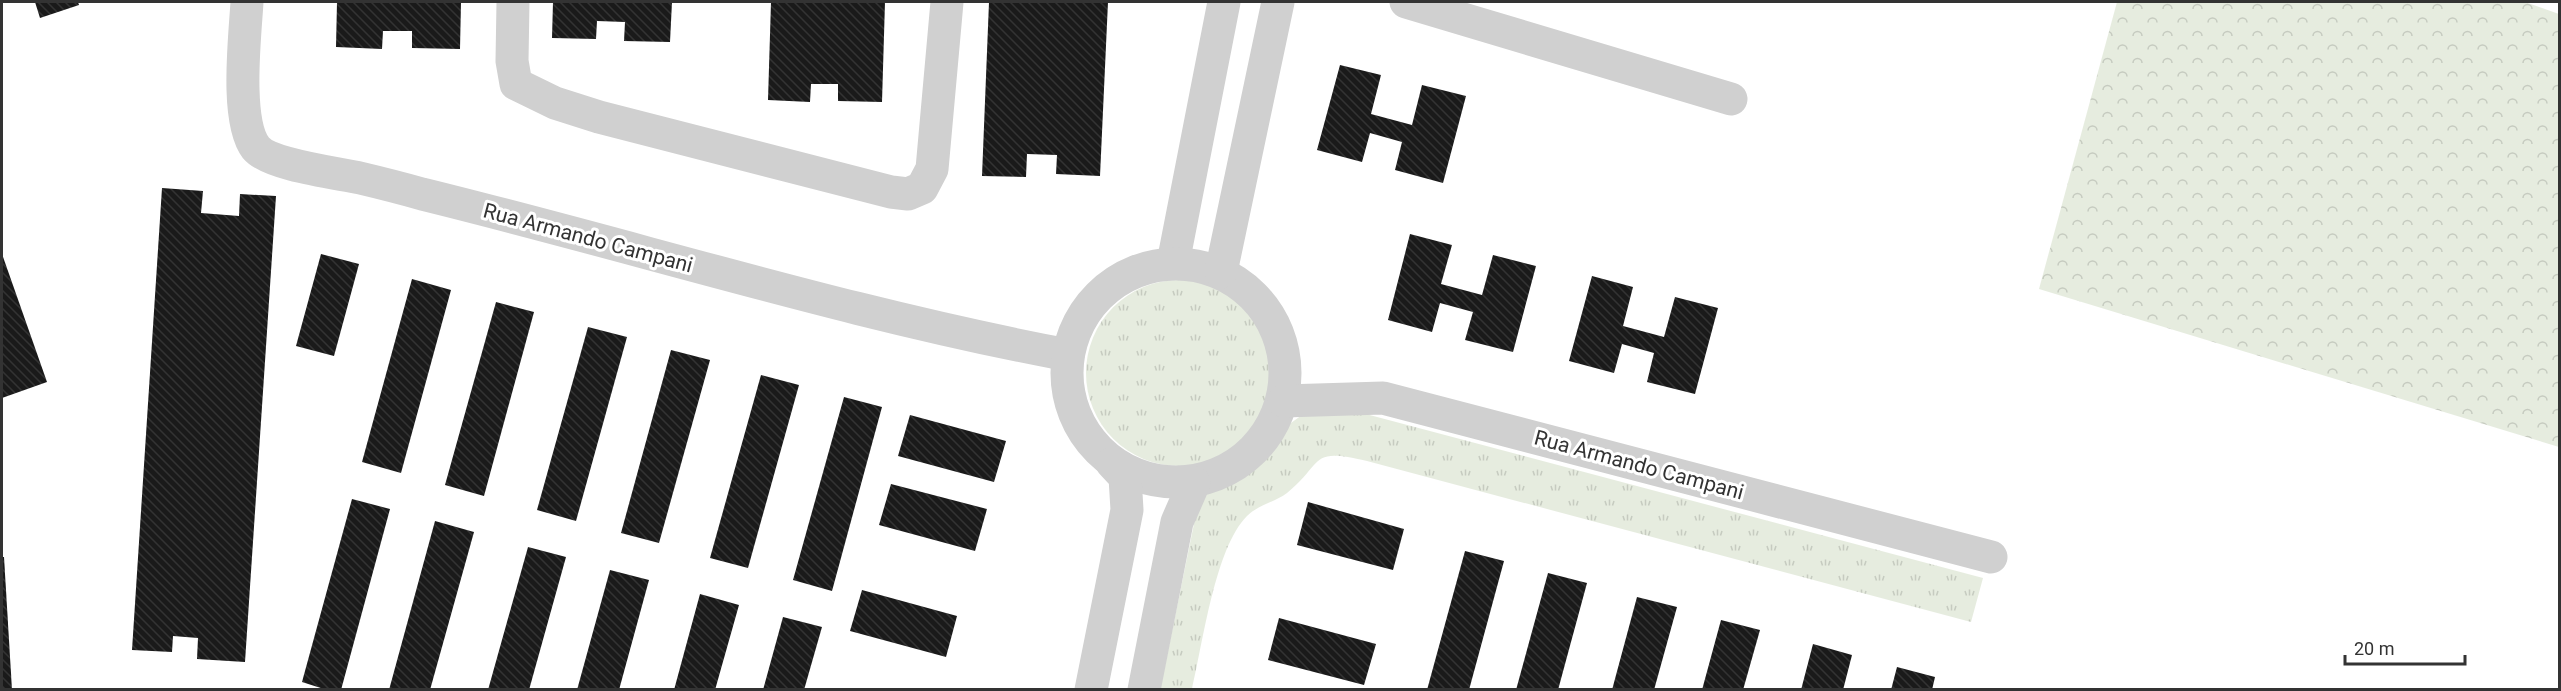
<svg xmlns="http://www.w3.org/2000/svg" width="2561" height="691" viewBox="0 0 2561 691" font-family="Roboto,sans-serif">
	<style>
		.grass { fill: url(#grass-tufts) }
		.forest { fill: url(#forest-crowns) }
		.building { fill: url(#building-back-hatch) }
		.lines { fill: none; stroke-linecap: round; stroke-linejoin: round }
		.minor { stroke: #d0d0d0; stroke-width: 33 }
		.labels { text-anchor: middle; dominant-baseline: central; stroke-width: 6; stroke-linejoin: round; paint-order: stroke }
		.street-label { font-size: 21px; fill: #333; stroke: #fff }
	</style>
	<defs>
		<pattern id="grass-tufts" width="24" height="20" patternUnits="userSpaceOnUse" patternTransform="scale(1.5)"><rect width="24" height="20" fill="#e6ecdf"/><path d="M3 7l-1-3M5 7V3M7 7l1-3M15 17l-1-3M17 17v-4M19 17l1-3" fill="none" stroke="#c6cbc0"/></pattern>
		<pattern id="forest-crowns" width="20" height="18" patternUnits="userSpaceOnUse" patternTransform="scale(1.5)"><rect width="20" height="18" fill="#e6ecdf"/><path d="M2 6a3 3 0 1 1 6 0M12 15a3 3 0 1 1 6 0" fill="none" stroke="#c6cbc0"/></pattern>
		<pattern id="building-back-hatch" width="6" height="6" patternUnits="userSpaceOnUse" patternTransform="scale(1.5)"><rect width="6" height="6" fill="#1a1a1a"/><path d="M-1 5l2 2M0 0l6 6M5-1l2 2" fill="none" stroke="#333"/></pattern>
	</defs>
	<rect width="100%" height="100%" fill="#fff"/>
	<g class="grass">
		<circle cx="1179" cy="373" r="93"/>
		<path d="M1347,409L1983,578L1971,622L1367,461C1308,447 1325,462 1287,493C1275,502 1258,505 1247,516C1215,548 1203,643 1192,689L1160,690L1196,514L1199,504L1213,482L1259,457L1284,428L1302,415Z"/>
	</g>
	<path class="forest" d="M2117,2H2525L2559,14V447L2039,289Z"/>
	<g class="building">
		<path d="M35,2H78L79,5L40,18Z"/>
		<path d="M337,2H461L460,49L412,48V31H383L382,49L336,47Z"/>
		<path d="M553,2H672L670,42L624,41L625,22L597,21L596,39L552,38Z"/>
		<path d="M771,2H885L882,102L838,101V84H811L810,102L768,100Z"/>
		<path d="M989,2H1108L1100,176L1056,174L1057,155L1027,154L1026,177L982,176Z"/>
		<path d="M1340,65L1381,75L1371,114L1412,125L1422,85L1466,96L1443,183L1395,170L1402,142L1370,133L1362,162L1317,150Z"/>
		<path d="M162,188L203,191L201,213L239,216L240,194L276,196L245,662L197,659L198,638L173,636L172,652L132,650Z"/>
		<path d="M1410,234L1452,245L1441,284L1482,295L1493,255L1536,266L1513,352L1465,340L1473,312L1440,303L1432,332L1388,320Z"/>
		<path d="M2,254L47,382L2,398Z"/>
		<path d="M321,254L359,264L334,356L296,346Z"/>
		<path d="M1592,276L1633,287L1623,326L1664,337L1675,297L1718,308L1695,394L1647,382L1654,353L1622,344L1614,373L1569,361Z"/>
		<path d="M412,279L451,290L401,473L362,462Z"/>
		<path d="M496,302L534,312L484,496L445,485Z"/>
		<path d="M588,327L627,337L576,521L537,510Z"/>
		<path d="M671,350L710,360L659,543L621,533Z"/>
		<path d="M761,375L799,385L748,568L710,558Z"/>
		<path d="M844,397L882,407L832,591L793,580Z"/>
		<path d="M910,415L1006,441L994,482L898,456Z"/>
		<path d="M891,484L987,509L975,551L879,525Z"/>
		<path d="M352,499L390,509L341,690H327L302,682Z"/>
		<path d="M1308,502L1404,529L1393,570L1297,545Z"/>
		<path d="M435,521L474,532L430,690H389Z"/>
		<path d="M528,547L566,557L529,690H488Z"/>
		<path d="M1465,551L1504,561L1469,690H1427Z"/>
		<path d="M2,557H4L12,690H2Z"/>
		<path d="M610,570L649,580L619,690H577Z"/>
		<path d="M1548,573L1587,583L1558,690H1516Z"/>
		<path d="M862,590L957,616L946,657L850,631Z"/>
		<path d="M700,594L739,605L715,690H674Z"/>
		<path d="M1637,597L1677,607L1654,690H1612Z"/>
		<path d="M783,617L822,627L804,690H763Z"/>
		<path d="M1279,618L1376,644L1364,685L1268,660Z"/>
		<path d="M1721,620L1760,630L1743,690H1702Z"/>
		<path d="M1813,644L1852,655L1843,690H1801Z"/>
		<path d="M1897,667L1935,677L1932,690H1891Z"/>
	</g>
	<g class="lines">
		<g class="minor">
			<path d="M247,2C245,36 235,121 256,148C270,165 337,173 360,178C381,183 401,188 422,194C638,247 849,314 1068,355"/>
			<path d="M513,2L512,61L516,84L555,103L599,117L891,192L908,194L922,188L932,169L947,2"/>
			<path d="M1406,2L1731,99"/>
			<path d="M1173,263L1224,2"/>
			<circle cx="1176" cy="373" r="109"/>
			<path d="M1221,272L1278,2"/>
			<path d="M1284,401L1383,398L1991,557"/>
			<path d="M1091,690L1127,510L1125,477L1112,463"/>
			<path d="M1144,690L1177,522L1194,483"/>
		</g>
	</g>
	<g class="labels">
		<g class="street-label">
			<text transform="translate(588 238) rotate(15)">Rua Armando Campani</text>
			<text transform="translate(1639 465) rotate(15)">Rua Armando Campani</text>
		</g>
	</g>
	<rect width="2561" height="691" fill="none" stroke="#333333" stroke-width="6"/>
	<path d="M2345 655v9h120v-9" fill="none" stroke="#333333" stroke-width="3"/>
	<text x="2354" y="655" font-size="18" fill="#333333" stroke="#ffffff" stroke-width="4.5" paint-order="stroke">20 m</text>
</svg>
